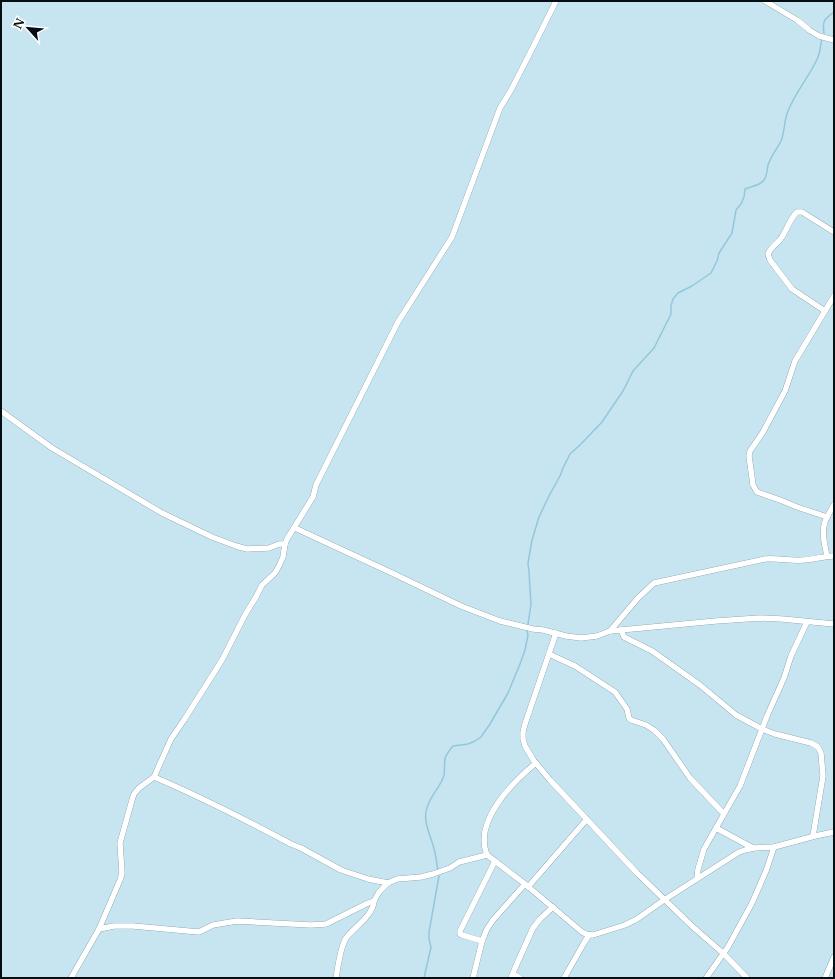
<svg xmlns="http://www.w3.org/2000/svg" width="835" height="979" viewBox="0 0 835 979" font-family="'Libre Baskerville',serif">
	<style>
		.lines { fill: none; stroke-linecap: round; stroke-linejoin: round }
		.stream { stroke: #93c7db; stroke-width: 1.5 }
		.minor-casing { stroke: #6e8a95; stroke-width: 6 }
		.minor { stroke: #fff; stroke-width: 5.5 }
	</style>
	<rect width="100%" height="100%" fill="#c7e5f1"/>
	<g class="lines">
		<g class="stream">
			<path d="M824,33C822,20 825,19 834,12"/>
			<path d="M528,624L531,604L529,572L528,563L532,540L539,517L549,496L560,476L563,468L570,454L581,444L602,422L623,391L633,371L654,348L671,314V306L673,299L678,293L692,286L711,273L717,261L719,253L732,233L736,210L741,204L744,197L745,189C752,186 760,186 764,180C767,176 767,170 768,165C771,156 777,149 781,141C785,131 784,120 788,111C796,91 810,76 818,57C821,50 820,45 822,39"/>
			<path d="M438,871C437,864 436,856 434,849C431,835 421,820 428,805C432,794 441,786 444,775C445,770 444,764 445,759C446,754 450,750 453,746L468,744L475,741L481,737L490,724L508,693L520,664L525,650L528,635L527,631"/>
			<path d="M424,978L431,947L429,939V932L439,876"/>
		</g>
		<defs>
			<g id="minor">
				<path d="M765,1L797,20L807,28L809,30L819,36L834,40"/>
				<path d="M825,311L792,289L770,260L768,254C771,247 778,243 782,237C787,229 790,219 797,212H802L834,232"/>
				<path d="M1,411L52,448L162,513L212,537L236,546L247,549L269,548L279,544H285"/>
				<path d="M827,517L797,507L780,500L757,492L753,485L749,456L750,451L763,432L785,391L795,361L834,296"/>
				<path d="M295,528L392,573L461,606L500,621L533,629L543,630L566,636L581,638L597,636L610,631L638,598L654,583L765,559C778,558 790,561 803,560C813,560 823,556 834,556"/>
				<path d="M827,556C825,545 821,533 825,522C827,516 831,510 834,505"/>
				<path d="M621,630L624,637L652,651L700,685L736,715L762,729L775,734L811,743L818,747L821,753L823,776L813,836"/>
				<path d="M610,631L716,621L760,618L782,619L834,624"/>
				<path d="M556,633L525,724L523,732V739L525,746L534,761L550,780L637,873L693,927L724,954L747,978"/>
				<path d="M549,654L575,666L615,692L627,709L629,718L631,720L646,725L654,730L663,739L690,778L724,814"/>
				<path d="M536,763C513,782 473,821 487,855L525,884L582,932L586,934L593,935L625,925L637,919L664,900L739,852L745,850L754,848L774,847L815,836L834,832"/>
				<path d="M154,777C201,797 246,820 291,844L301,848L341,870L368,879L388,883L397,879L421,877L433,874L450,868L459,862L487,855"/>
				<path d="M716,828L753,848"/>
				<path d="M697,879L698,869L704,849L740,786L767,716L784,678L791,656L807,622"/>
				<path d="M528,887L587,819"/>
				<path d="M99,929L114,926H133L199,932L213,925L237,921L311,925L326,924L368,903L374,901L379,892L388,883"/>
				<path d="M482,941L462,935L460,934V931L495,861"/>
				<path d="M513,974L520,978"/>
				<path d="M71,978L99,929L120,880L122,873L120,843L132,800L134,794L139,788L154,777L171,739L184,720L222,660L246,613L256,597L262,585L275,573L279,566L283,557L285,544L287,539L313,497L316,485L331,455L398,322L452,237L500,108L511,90L529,55L556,1"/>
				<path d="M336,978C338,967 340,948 346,938C354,927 373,916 374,901"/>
				<path d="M473,978L482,941L487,929L493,920L525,884"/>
				<path d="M511,978L515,968L533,928L540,919L553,907"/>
				<path d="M564,978L584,943L589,935"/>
				<path d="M706,978L728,947L752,903L766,871L774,847"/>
				<path d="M825,978L834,957"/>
			</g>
		</defs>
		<use href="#minor" class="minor-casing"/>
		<use href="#minor" class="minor"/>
	</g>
	<rect width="835" height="979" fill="none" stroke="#040d11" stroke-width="4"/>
	<g transform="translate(28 28) rotate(297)" stroke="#ffffff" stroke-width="3" paint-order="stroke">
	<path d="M0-3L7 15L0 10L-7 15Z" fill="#040d11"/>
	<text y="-6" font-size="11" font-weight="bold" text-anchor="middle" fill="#040d11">N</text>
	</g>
</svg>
